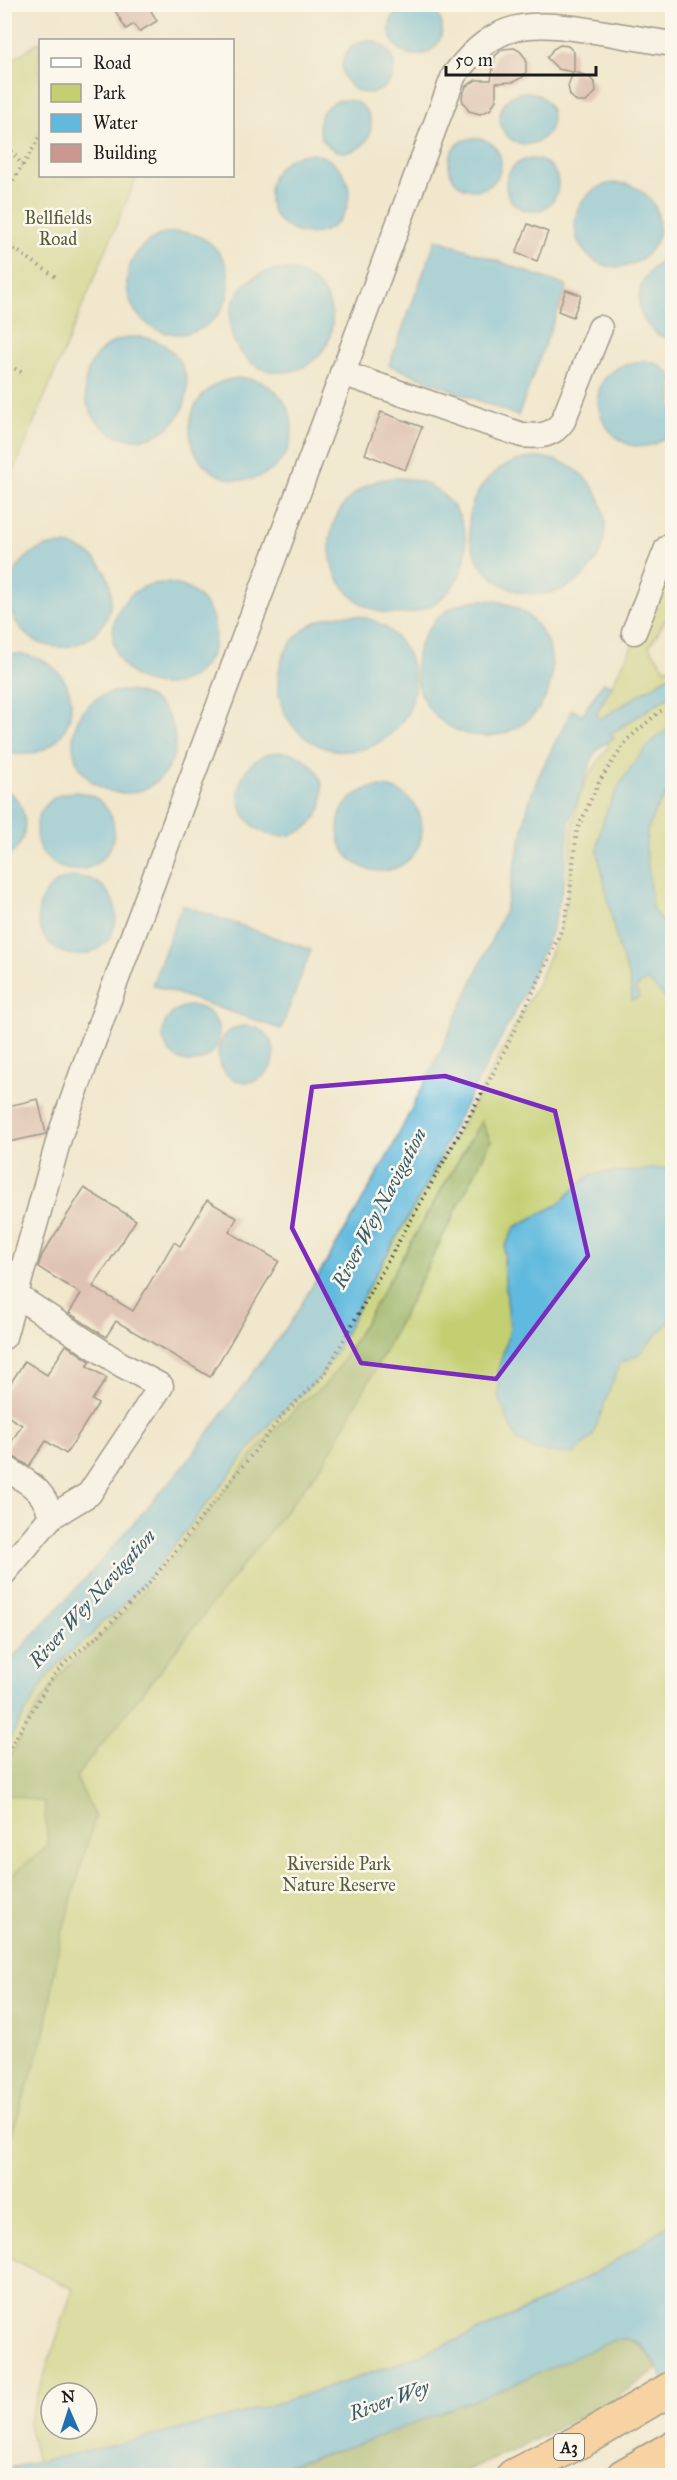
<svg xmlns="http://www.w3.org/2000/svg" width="677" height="2480" viewBox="0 0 677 2480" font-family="'IM FELL Great Primer',serif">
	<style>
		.green { fill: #c3cf71; stroke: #707646; stroke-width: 1.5; fill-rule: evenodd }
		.forest { fill: #9ab263; stroke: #5b6740; stroke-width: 1.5 }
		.water { fill: #61b9de; stroke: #3e6a7d; stroke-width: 1.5 }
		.building { fill: #cb9891 }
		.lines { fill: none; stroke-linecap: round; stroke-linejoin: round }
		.minor-casing { stroke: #3c3a37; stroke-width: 27 }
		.highway-casing { stroke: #3c3a37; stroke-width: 36 }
		.path { stroke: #3c3a37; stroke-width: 4; stroke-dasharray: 1.5 4.5; stroke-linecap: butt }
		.minor { stroke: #fff; stroke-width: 24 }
		.highway { stroke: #ffbb71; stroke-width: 33 }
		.marked { fill: none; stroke: #7b2cbf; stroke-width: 4.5; stroke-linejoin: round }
		.labels { text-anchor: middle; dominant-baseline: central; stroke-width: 5; stroke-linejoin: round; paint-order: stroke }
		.shield { fill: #fbf7ec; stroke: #5f5e5a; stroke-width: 1.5 }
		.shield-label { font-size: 16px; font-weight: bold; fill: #1c1c1c }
		.park-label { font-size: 18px; fill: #565b3a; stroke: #fbf7ec }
		.water-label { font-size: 20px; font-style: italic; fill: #385b6a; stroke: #fbf7ec }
	</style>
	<rect width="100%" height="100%" fill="#fbf7ec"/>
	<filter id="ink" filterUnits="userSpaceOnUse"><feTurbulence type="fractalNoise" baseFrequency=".0167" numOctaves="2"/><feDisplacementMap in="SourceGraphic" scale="12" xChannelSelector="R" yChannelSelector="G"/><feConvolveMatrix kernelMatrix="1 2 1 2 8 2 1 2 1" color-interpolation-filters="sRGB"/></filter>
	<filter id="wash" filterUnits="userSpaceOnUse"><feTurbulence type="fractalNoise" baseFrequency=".008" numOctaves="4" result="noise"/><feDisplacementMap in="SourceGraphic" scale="24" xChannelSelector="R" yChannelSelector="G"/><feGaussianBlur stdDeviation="1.35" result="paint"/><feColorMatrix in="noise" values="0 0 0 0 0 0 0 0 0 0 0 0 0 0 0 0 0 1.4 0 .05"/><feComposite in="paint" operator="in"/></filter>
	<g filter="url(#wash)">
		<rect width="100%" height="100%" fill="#f1e7cd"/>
		<g class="green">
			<path d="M40,41V176H137L5,492V65Z"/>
			<path d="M672,555V609L649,647L666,669L672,665V674L601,719L596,714L638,635Z"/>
			<path d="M672,694V726L652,741L605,815L598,841V853L618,946L630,980L632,1000L638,998L636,988L645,981H649L672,1004V2221C626,2257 574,2286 521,2311C368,2385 202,2427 37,2462L28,2424L73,2289L5,2256L4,1747L49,1674L69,1653L92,1635L104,1619L112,1617L144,1584L271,1422L320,1377L334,1355L369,1286L478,1096L538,983L559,932L567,901L572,830L579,797L588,777L609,746L607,742L614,738L610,734ZM51,2393H87V2429H51Z"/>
			<path d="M672,786V936L652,908L646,848L647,831L655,811Z"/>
		</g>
		<g class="forest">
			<path d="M481,1121L491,1141L383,1355L325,1461L76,1777L95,1817L59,1944L46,2030L7,2149L5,2167V1881L48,1846L44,1802L5,1794V1766L38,1706L60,1674L109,1628L153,1581L270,1434L305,1399L324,1386L339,1367Z"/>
			<path d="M628,2339C643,2346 650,2354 657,2369L613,2400L512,2451L456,2475L255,2476L364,2442L614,2340Z"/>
		</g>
		<g class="water">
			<circle cx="416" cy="29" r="26"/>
			<circle cx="368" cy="67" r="26"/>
			<circle cx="526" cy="118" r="26"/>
			<circle cx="345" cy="126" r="26"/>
			<circle cx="475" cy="164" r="26"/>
			<circle cx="309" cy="194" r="40"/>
			<circle cx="532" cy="185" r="26"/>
			<circle cx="617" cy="225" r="42"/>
			<circle cx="178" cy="283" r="51"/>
			<path d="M436,239L567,286L518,416L389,365Z"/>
			<path d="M672,257V340C626,329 630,270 672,257Z"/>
			<circle cx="281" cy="321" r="51"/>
			<circle cx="136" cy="388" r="51"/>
			<path d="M645,361L658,364L672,375V430C620,490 550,368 645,361Z"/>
			<circle cx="241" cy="429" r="51"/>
			<circle cx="537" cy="526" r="68"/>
			<circle cx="398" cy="546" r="68"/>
			<circle cx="60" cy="596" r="51"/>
			<circle cx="164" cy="634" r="51"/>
			<circle cx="484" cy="668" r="68"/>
			<circle cx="346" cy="683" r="68"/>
			<path d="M14,654C97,657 85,768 5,753V657Z"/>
			<path d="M672,674V694L610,734L614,738L600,747L594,754L569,823L564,881L553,928L519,1004L452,1130L432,1175L369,1286L334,1355L320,1377L271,1422L144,1584L111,1617L104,1619L92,1635L69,1653L49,1674L5,1747V1666L86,1578L186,1463L292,1320L353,1217L391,1150L442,1048L505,910L530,798L540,773L572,709L582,715L603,682L612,686L596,713L601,719Z"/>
			<circle cx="124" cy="742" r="51"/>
			<path d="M672,726V786L655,811L647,831L646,848L652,908L672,936V1004L648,981H645L636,988L639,998L632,1000L630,980L618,946L598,853C598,809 636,750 672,726Z"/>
			<circle cx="281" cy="794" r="42"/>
			<circle cx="380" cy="829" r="42"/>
			<path d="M5,789C30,804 33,843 5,858Z"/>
			<circle cx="75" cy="831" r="39"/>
			<circle cx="77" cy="916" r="39"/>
			<path d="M182,905L311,950L281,1029L152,985Z"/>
			<circle cx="191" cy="1034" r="28"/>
			<circle cx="246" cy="1054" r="28"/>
			<path d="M666,1168L672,1183V1319L638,1355L620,1363L592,1437L574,1454L537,1451L517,1440L498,1397L499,1367L510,1329L504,1271L505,1247L515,1227L557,1205L591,1174Z"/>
			<path d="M672,2221V2301L669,2319L672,2331V2403C663,2382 654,2344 628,2339C624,2338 618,2340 614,2340L495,2392L364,2442L255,2475L5,2476L4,2469C181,2432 358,2390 520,2312C574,2286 626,2258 672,2221Z"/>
		</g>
		<g id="blocks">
			<g class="building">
				<path d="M111,4H147L157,21L139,32L134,24L126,29Z"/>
				<path d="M560,45L568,46L574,52V72L588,76L595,83L596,92L586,102H577L570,95L568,86L573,72L558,69L547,58L553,49Z"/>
				<path d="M514,48L520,51L526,59V72L523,77L513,82L496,83V100L490,110L480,114L469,111L463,102L462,97L466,86L476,80H491L495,56L503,49Z"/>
				<path d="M528,224L548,232L537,261L516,253Z"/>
				<path d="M566,290L581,295L573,317L558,311Z"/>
				<path d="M381,412L422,427L405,470L365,454Z"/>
				<path d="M38,1099L46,1134L4,1143V1107Z"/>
				<path d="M84,1188L136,1220L93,1287L133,1311L174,1242L180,1246L207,1200L237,1218L229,1232L279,1261L210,1377L116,1321L106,1337L69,1313L81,1294L38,1267L42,1255Z"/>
				<path d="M66,1345L90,1361L87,1366L107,1378L92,1400L98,1404L66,1454L46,1441L29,1466L5,1452L22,1425L4,1414V1393L25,1361L47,1375Z"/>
			</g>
		</g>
	</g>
	<g filter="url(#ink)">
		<use href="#blocks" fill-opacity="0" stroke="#3c3a37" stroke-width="1.5"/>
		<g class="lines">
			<defs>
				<g id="minor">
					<path d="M342,373L522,435C539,437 553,436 563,421L600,328"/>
					<path d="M634,632L667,548L672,544"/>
					<path d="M4,1337L60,1135L88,1056L454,75C497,19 530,21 594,31C620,35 646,40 672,44"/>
					<path d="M4,1467C28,1483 44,1488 51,1517"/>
					<path d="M4,1573L51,1517L89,1494L161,1386L122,1365L17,1296"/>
				</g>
				<g id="highway">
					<path d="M513,2476L592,2435L672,2388"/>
					<path d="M623,2476L672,2448"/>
				</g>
			</defs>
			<use href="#minor" class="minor-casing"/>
			<use href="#highway" class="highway-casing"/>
			<g class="path">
				<path d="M4,141L23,166"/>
				<path d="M4,196L40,137"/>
				<path d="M4,242L56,277"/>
				<path d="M4,363L23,373"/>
				<path d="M4,1757L53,1676L68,1660L97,1637L148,1585L284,1414L324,1375L496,1068L546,965L563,926L569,902L577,830L600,780L628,739L659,712L672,706"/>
			</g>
			<use href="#minor" class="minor"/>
			<use href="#highway" class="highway"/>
		</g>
	</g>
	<path d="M0 0H677V2480H0ZM445,1076L555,1111L588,1256L496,1379L361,1363L292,1228L312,1087Z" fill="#f1e7cd" fill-opacity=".55" fill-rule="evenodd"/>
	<path class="marked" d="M445,1076L555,1111L588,1256L496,1379L361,1363L292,1228L312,1087Z"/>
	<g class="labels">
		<rect class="shield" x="554" y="2434" width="30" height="26" rx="4.5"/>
		<g class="shield-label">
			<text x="569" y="2447">A3</text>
		</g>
		<g class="park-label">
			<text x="58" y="218">Bellfields<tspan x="58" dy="21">Road</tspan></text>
			<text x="339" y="1864">Riverside Park<tspan x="339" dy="21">Nature Reserve</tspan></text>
		</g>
		<g class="water-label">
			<text transform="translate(379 1208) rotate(-62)">River Wey Navigation</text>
			<text transform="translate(92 1598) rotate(-48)">River Wey Navigation</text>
			<text transform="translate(389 2400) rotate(-20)">River Wey</text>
		</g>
	</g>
	<rect width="677" height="2480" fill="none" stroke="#fbf7ec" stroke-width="24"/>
	<rect x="39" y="39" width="195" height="138" fill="#fbf7ec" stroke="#a29f99" stroke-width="1.5"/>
	<rect x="51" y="58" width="30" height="9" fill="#ffffff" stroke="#a29f99" stroke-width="1.5"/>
	<text x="93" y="69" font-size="18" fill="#1c1c1c">Road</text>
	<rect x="51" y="84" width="30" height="18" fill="#c3cf71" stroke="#a29f99" stroke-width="1.5"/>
	<text x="93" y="99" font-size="18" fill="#1c1c1c">Park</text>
	<rect x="51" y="114" width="30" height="18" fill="#61b9de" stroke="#a29f99" stroke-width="1.5"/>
	<text x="93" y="129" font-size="18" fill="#1c1c1c">Water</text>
	<rect x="51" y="144" width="30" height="18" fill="#cb9891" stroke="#a29f99" stroke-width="1.5"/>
	<text x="93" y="159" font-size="18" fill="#1c1c1c">Building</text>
	<g transform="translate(69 2411) rotate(357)"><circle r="28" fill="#fbf7ec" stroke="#a29f99" stroke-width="1.5"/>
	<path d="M0-4.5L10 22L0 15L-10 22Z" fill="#1f6fb2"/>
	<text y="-9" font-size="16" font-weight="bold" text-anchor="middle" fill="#1c1c1c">N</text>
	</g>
	<path d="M446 66v9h150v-9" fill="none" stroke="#1c1c1c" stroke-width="3"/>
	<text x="455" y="66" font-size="18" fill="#1c1c1c" stroke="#fbf7ec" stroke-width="4.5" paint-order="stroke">50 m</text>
</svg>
